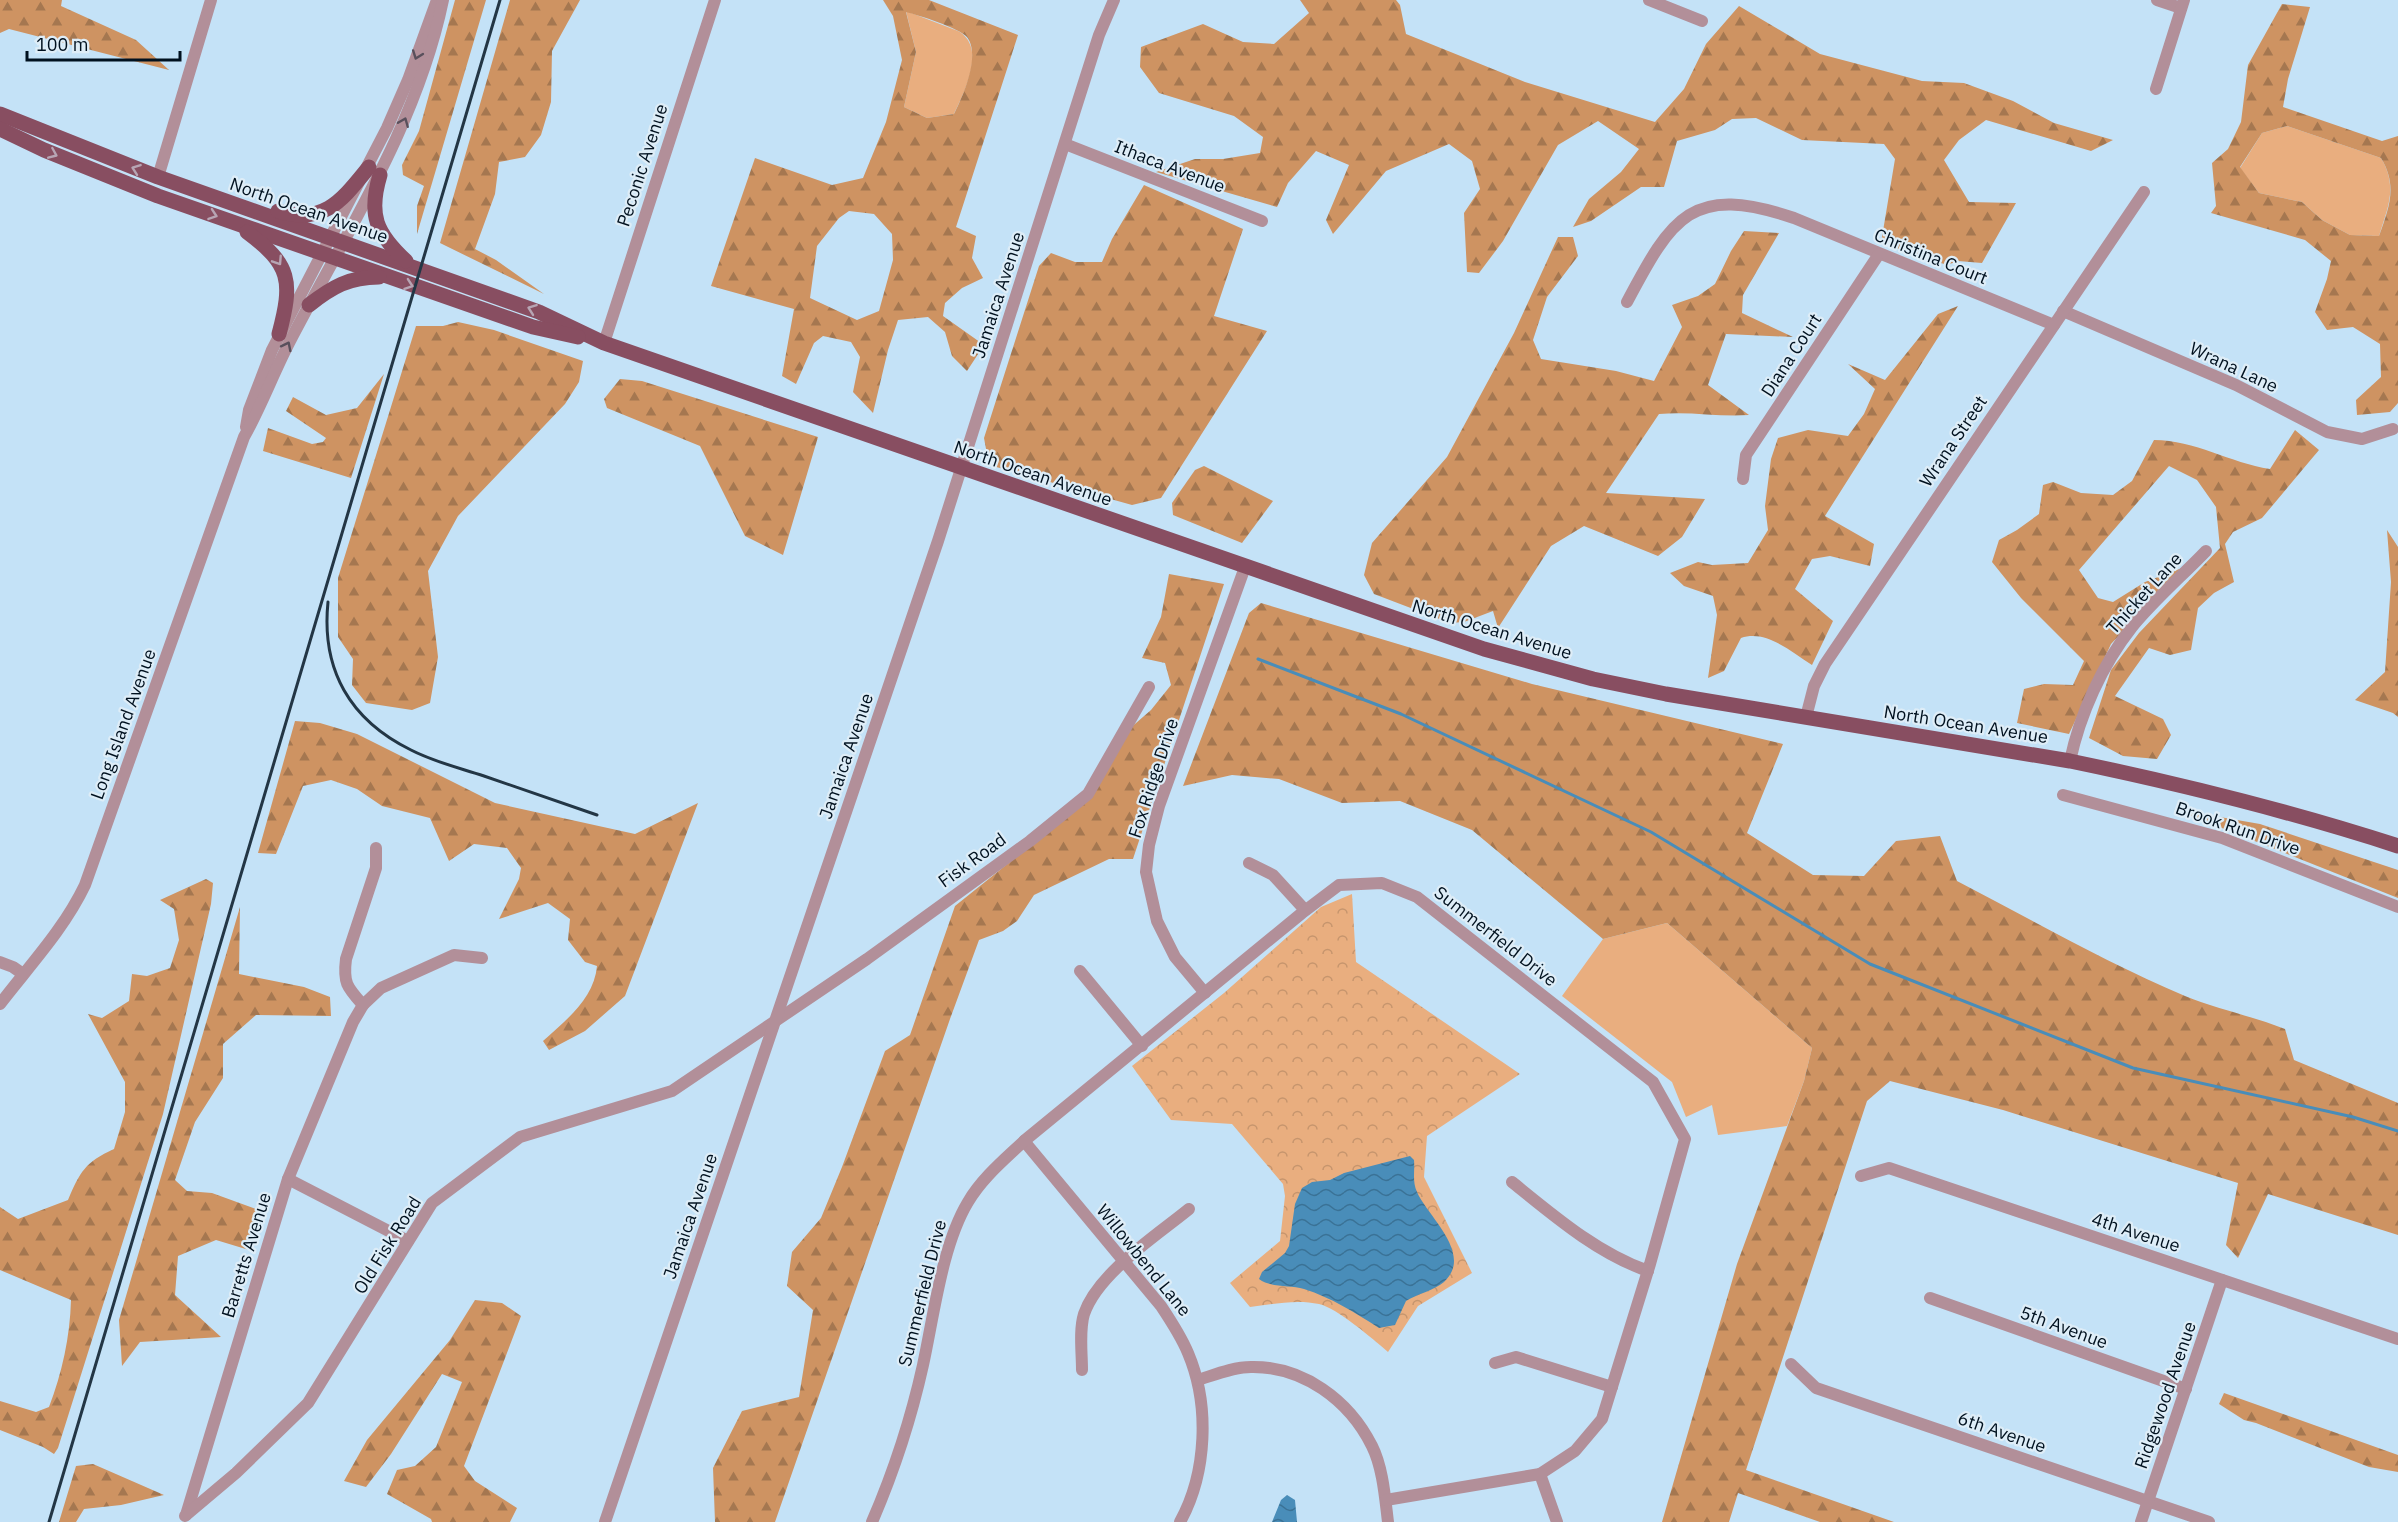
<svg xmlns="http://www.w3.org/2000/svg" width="2398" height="1522" viewBox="0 0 2398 1522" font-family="'IBM Plex Sans',sans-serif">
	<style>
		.grass { fill: #e9ae7f }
		.forest { fill: url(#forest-firs); fill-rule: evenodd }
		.park { fill: url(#park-crowns) }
		.water { fill: url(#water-waves) }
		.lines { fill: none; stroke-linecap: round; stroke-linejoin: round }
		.stream { stroke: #498db9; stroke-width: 3 }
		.minor { stroke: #b28f99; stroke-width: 12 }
		.major { stroke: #884e61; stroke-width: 15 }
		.rail { stroke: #233645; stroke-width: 3 }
		.oneway { stroke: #59505c }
		.oneway2 { stroke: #b7a5b4 }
		.labels { text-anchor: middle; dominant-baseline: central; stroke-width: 4.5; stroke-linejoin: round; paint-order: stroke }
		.street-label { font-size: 18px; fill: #00111f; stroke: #deedf7 }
	</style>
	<defs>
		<pattern id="forest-firs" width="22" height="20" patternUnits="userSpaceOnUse" patternTransform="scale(1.5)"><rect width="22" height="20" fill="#ce9362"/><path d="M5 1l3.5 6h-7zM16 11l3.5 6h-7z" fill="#a57750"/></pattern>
		<pattern id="park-crowns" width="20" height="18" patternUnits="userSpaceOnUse" patternTransform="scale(1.5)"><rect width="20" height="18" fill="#e9ae7f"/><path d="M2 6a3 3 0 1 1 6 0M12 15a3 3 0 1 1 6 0" fill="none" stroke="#c6956d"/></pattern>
		<pattern id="water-waves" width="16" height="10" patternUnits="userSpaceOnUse" patternTransform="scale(1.5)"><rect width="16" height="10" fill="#498db9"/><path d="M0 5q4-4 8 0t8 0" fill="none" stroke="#3a7296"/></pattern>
	</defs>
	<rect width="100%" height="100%" fill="#c4e2f7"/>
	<g class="grass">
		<path d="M906,11L958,31C987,47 965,91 954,114L927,118L904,107L916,52Z"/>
		<path d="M2287,126L2381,158C2398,187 2388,207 2379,236L2350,235L2322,220L2302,202L2259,193L2240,168L2262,133Z"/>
		<path d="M1667,923L1812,1048L1804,1081L1787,1126L1718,1135L1712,1105L1686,1117L1672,1082L1562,996L1603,939Z"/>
	</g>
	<g class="forest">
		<path d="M0,0H62L61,6L136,40L169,70L9,29L0,33Z"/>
		<path d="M455,0H486L417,234V206L424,186L403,175L402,165L419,131Z"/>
		<path d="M510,0H580L552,51L551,102L541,135L525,157L499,162L495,194L475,249L496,260L544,294L440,243Z"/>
		<path d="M883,0H929L1018,35L956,227L976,236L972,258L983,278L962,288L945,303L943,316L984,345L967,371L952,356L945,332L928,317L898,320L888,350L873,413L853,392L860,357L851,342L823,336L814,343L796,384L782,376L794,309L711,286L755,158L832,185L863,178L886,122L902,60L893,16ZM906,12C918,15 959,28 967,37C981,55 963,96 954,114L927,118L904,107L916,52ZM849,211L874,214L892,234L893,260L879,311L857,320L810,298L817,246L839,218Z"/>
		<path d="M1300,0H1396L1400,5L1406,34L1525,82L1655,122L1684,89L1706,44L1739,6L1820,54L1922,81L1964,83L2013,101L2054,123L2113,140L2091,151L1986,120L1959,140L1944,160L1969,202L2016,203L1982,263L1958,261L1947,265L1881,243L1895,159L1884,144L1802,140L1756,118L1732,119L1715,130L1677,141L1664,187H1641L1591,221L1573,227L1589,199L1621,172L1639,149L1598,121L1558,145L1503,241L1479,273L1467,272L1464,213L1480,189L1472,161L1449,144L1386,171L1333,234L1326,220L1349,165L1316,151L1288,183L1277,207L1156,172L1195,159H1223L1260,153L1263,137L1234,116L1159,93L1140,67L1141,47L1203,24L1243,42L1274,44L1309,13Z"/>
		<path d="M2282,4L2310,7L2288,79L2283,107L2382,141L2398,136V403L2390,412L2357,415L2356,400L2381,377L2380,344L2353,327L2327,330L2315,312L2327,279L2331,261L2305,240L2211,213L2216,206L2212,163L2228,149L2241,122L2248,65ZM2287,126L2381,158C2398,186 2389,208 2379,236L2350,235L2322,220L2302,202L2259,193L2240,167L2262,133Z"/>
		<path d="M1144,185L1243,229L1214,316L1267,331L1161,498L1132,505L989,465L984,438L1039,266L1051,253L1075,262H1102L1112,239Z"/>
		<path d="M1744,231L1779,233L1743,295L1742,313L1793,337L1726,334L1708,385L1749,415C1718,417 1689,411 1659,414L1606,493L1705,499L1682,537L1658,556L1584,526L1551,546L1498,628L1493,611L1464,622L1450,623L1374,594L1364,575L1372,543L1447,457L1514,333L1558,237H1573L1578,256L1547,297L1533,340L1541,359L1616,371L1654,381L1682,327L1672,305L1698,296L1715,284L1731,251Z"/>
		<path d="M1958,306L1825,516L1874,544L1870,566L1830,556L1812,559L1795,589L1833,621L1812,665C1791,652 1766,629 1741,638L1724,671L1708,678L1717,615L1713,596L1684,586L1670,573L1698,562L1712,565L1748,563L1768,530L1765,506L1771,459L1778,438L1808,430L1848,436L1864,414L1875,389L1848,364L1885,380L1938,314Z"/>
		<path d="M458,322L494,330L583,361L579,382L565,404L458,516L428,571L438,657L430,703L412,710L366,703L352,685L353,659L338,637V578L416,326H443Z"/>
		<path d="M384,374L351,478L263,451L268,428L312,444L323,442L326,438L286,411L293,397L326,415L357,408Z"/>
		<path d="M620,379L642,381L818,437L783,555L745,536L700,446L607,408L604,399Z"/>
		<path d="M2295,430L2319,450L2262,518L2233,532L2225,544L2234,582L2214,593L2198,608L2191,650L2170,655L2149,648L2115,696L2163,719L2171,735L2157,759L2123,756L2089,738L2111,670L2139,633L2220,548L2216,507L2197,480L2169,466L2079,570L2098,598L2113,602L2145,582L2182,568L2111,644L2069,734L2017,723L2024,689L2044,684L2073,685L2084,661L2021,598L1992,562L1999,540L2017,530L2039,514L2043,485L2053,482L2081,493L2113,495L2132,481L2154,440C2195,440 2230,463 2270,469Z"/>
		<path d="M1204,466L1273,501L1242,543L1173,515L1172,503L1195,470Z"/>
		<path d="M2387,530L2398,547V717L2393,713L2355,700L2385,672L2391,582Z"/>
		<path d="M1169,574L1224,584L1133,859H1109L1034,895L1017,921L1003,931L979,940L950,1019L775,1522H715L713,1468L742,1411L799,1397L813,1310L787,1286L792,1252L821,1218L842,1167L885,1051L910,1035L955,906L1091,797L1128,730L1151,710L1171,685L1165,663L1142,658L1161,617Z"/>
		<path d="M1261,603L1532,684L1783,744L1747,833L1813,875L1864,876L1896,841L1940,836L1957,881C2032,920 2107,963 2185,996C2217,1009 2252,1016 2285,1029L2294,1060L2398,1103V1235L2268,1194L2238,1258L2226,1245L2238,1183L2003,1110L1890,1081L1867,1101L1746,1470L1894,1522H1820L1738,1493L1729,1522H1662L1737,1264L1804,1081L1812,1048L1667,923L1603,939L1472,830L1400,801L1342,803L1279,779L1232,775L1183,786L1249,613Z"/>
		<path d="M295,721L320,723L357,734L495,803L635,834L698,803L625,996L585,1031L549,1050L543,1041C566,1020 594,999 597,966L585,962L568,940L570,919L548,903L499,919L519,879L521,868L507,848L474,844L449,861L430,818L382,806L357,789L331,780L303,786L276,854L258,853Z"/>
		<path d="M2174,809L2260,824L2398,870V898Z"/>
		<path d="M206,879L213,883L211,904L163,1114L58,1448L54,1454L43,1447L0,1430V1401L36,1412L49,1407C62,1373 70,1337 71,1300L0,1270V1207L18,1219L68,1200C80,1172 85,1162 114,1149L125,1112V1082L88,1014L102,1018L129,1001L132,974L147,976L170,968L179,940L174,909L160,900Z"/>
		<path d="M240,907L239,974L304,987L330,997L331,1016L256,1015L223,1044V1078L195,1122L175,1180L187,1191L212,1193L264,1212L249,1250L216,1240L178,1256L175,1295L221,1337L140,1342L122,1366L119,1320Z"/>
		<path d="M475,1300L502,1303L521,1316L464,1466L475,1481L517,1508L510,1522H432L431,1519L387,1494L397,1470L415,1466L436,1447L462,1382L442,1374L391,1454L366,1487L344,1481L367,1440L450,1340Z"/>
		<path d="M2224,1393L2398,1455V1472L2369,1467L2256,1423L2244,1420L2219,1404Z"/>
		<path d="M93,1464L164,1495L121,1505L84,1509L76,1522H59L76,1466Z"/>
	</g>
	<path class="park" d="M1352,894L1356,962L1520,1074L1427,1136L1424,1177L1472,1273L1418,1306L1388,1352C1373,1339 1337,1308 1319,1304C1297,1299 1272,1304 1250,1307L1230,1283L1280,1241L1285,1196L1283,1184L1232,1124L1171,1120L1132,1066L1224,993L1321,907Z"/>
	<g class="water">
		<path d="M1410,1156L1414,1160C1415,1171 1412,1181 1417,1192C1428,1217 1474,1254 1444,1282C1435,1290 1417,1294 1406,1301L1395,1325L1379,1328C1354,1312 1332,1298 1304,1289C1290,1285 1271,1288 1259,1279L1262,1272L1285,1253L1289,1246L1295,1204L1302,1188L1312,1182L1330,1180L1344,1173Z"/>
		<path d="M1287,1495L1295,1500L1297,1522H1272L1281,1500Z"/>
	</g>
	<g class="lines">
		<path class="stream" d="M1258,659L1401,714L1651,832L1870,964L2133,1068L2353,1117L2398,1131"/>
		<g class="minor">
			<path d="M1649,0L1702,21"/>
			<path d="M2157,0L2181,8"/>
			<path d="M2156,89L2184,0"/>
			<path d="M1065,144L1262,221"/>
			<path d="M158,177L211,0"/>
			<path d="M1627,302C1672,217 1692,183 1794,218L2054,325"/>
			<path d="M2063,311L2236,385L2327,432L2362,439L2393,429"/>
			<path d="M604,343L715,0"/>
			<path d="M246,427L249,410L272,350L387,128L408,80L437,0"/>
			<path d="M1743,479L1746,455L1879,254"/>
			<path d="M1806,717L1814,686L1825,664L2144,192"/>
			<path d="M2070,761C2080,714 2102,665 2132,627C2154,600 2182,576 2206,551"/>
			<path d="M2063,795L2222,838L2398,907"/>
			<path d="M1249,863L1273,875L1305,910"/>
			<path d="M0,962L13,967L23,974"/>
			<path d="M1080,971L1142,1046"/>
			<path d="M1205,993L1175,957L1157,921L1146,872L1149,845L1159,806L1245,567"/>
			<path d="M0,1004C30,965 64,929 85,885L244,437C261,407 273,374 289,343C347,231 417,125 443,0"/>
			<path d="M363,1005C347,987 343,983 346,959L376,868V848"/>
			<path d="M1024,1141L1161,1306C1171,1321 1181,1336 1188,1353C1210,1405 1207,1473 1180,1522"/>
			<path d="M1861,1176L1889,1168L2398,1339"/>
			<path d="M288,1179L408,1241"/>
			<path d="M1512,1182C1554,1216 1597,1253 1648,1271"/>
			<path d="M1930,1298L2186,1389"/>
			<path d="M1495,1363L1516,1357L1612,1387"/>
			<path d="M1791,1364L1816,1388L2209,1522"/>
			<path d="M1082,1370C1082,1353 1079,1330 1084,1314C1098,1273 1156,1236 1189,1209"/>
			<path d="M1198,1380C1214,1375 1233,1367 1251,1367C1303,1366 1349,1400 1372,1446C1383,1468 1385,1498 1388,1522"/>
			<path d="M1540,1474L1557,1522"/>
			<path d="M186,1515L288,1179L353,1022L363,1005L381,988L454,955L482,958"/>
			<path d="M185,1516L236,1473L308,1403L432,1203L520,1137L672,1091L867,959L1030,841L1088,794L1149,687"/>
			<path d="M605,1522L938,541L1099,35L1114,0"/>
			<path d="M872,1522C894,1471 911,1419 923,1365C934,1315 942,1245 968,1202C982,1178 1004,1160 1024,1141L1302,913L1339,885L1382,883L1417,897L1653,1082L1685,1139L1650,1264L1602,1419L1575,1451L1540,1474L1386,1500"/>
			<path d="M2141,1522L2222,1280"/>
		</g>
		<g class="major">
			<path d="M0,114L158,177L539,312L604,343L1484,649L1593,679L1666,694L2070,761C2181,784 2290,811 2398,846"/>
			<path d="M0,129L44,150L158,196L533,327L578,337"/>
			<path d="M380,175C368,215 376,233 406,261"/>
			<path d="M278,211C325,225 342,200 369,167"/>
			<path d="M247,232C291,265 293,281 279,334"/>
			<path d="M309,305C332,287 349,277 379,277"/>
		</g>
		<g class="rail">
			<path d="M328,602C321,670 350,720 411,750C434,762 460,768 484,776C522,789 560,802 597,815"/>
			<path d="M49,1522L500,0"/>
		</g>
	</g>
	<defs><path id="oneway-chevron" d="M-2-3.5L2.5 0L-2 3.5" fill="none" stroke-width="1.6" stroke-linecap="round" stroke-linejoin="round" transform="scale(1.5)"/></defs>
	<g class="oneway">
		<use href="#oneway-chevron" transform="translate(417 55) rotate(110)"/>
		<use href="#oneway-chevron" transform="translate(404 122) rotate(-68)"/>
		<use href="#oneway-chevron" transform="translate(287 346) rotate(-63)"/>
	</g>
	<g class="oneway2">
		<use href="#oneway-chevron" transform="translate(53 154) rotate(23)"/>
		<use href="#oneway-chevron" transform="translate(136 169) rotate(-160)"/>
		<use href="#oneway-chevron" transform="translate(213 215) rotate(19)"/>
		<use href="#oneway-chevron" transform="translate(278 261) rotate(57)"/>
		<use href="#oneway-chevron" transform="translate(409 285) rotate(19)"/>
		<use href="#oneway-chevron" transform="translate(532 309) rotate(-160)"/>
	</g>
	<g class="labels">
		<g class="street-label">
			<text transform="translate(642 165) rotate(-72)">Peconic Avenue</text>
			<text transform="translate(1170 166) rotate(21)">Ithaca Avenue</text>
			<text transform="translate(309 210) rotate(19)">North Ocean Avenue</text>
			<text transform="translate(1931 256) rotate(22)">Christina Court</text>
			<text transform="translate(998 295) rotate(-72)">Jamaica Avenue</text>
			<text transform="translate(1791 355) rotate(-57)">Diana Court</text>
			<text transform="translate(2234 367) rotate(25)">Wrana Lane</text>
			<text transform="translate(1953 441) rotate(-56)">Wrana Street</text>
			<text transform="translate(1033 473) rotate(19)">North Ocean Avenue</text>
			<text transform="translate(2144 593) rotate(-48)">Thicket Lane</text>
			<text transform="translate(1492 629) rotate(17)">North Ocean Avenue</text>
			<text transform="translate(123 724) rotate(-70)">Long Island Avenue</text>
			<text transform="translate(1966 724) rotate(9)">North Ocean Avenue</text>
			<text transform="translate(846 756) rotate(-71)">Jamaica Avenue</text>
			<text transform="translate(1153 778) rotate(-72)">Fox Ridge Drive</text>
			<text transform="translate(2238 828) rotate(19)">Brook Run Drive</text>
			<text transform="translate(972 860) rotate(-36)">Fisk Road</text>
			<text transform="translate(1496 936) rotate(38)">Summerfield Drive</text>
			<text transform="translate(690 1216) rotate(-71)">Jamaica Avenue</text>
			<text transform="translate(2136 1232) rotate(18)">4th Avenue</text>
			<text transform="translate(387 1245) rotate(-58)">Old Fisk Road</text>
			<text transform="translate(246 1255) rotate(-73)">Barretts Avenue</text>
			<text transform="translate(1144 1260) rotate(51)">Willowbend Lane</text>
			<text transform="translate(922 1293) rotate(-76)">Summerfield Drive</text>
			<text transform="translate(2064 1327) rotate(20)">5th Avenue</text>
			<text transform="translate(2165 1395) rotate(-71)">Ridgewood Avenue</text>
			<text transform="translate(2002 1432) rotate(19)">6th Avenue</text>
		</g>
	</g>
	<path d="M27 51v9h153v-9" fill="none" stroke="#00111f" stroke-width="3"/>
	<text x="36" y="51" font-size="18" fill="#00111f" stroke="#deedf7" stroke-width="4.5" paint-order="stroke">100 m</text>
</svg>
